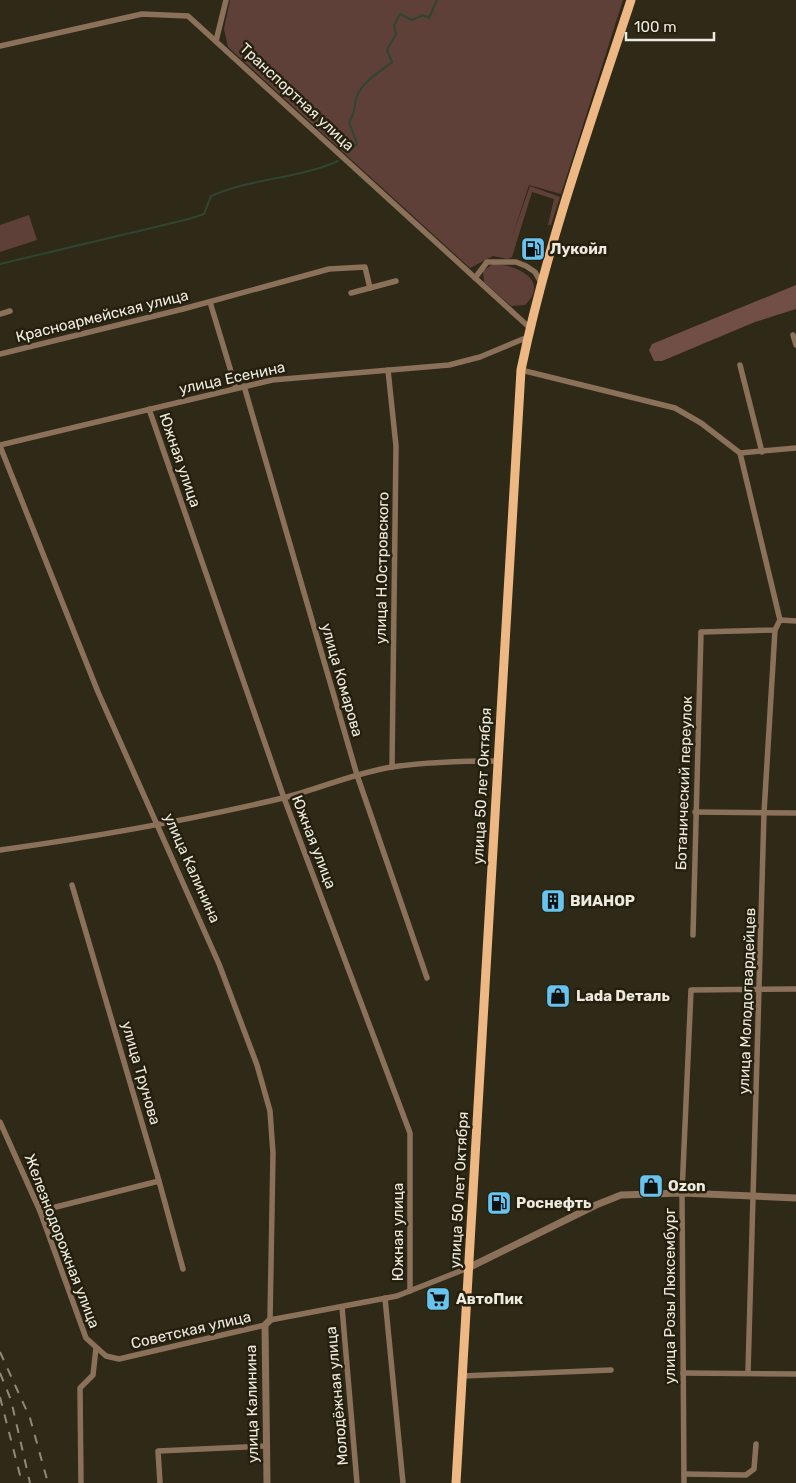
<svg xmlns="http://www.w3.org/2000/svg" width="796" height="1483" viewBox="0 0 796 1483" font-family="Rubik,sans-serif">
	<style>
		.green { fill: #5e4038 }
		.forest { fill: #714f46 }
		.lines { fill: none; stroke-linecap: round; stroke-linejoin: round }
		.stream { stroke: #2e4631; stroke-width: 2 }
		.minor { stroke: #8b7159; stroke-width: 5.5 }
		.tertiary { stroke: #8b7159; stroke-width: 7 }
		.primary { stroke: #eeb885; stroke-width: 9 }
		.rail { stroke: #8d897b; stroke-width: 2; stroke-dasharray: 9 9; stroke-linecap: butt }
		.labels { text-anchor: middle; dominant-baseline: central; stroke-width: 5; stroke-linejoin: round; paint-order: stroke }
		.street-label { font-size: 15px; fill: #edeadf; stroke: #25200e }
		.poi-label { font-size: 15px; font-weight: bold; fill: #edeadf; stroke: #25200e; text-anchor: start }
	</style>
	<rect width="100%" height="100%" fill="#2f2918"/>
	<g class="green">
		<path d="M230,0H623L561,194L529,185L512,237L530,186L560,197L551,225H548L554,199L532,192L512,257L508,259L493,256L470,268L228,47L224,29Z"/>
		<path d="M29,215L37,240L0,252V225Z"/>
		<path d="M493,264C515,264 551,280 525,305L511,306L484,282L483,271Z"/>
	</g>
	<path class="forest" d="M796,285V309L755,322L662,361H654L649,350L652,344Z"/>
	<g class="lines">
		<g class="stream">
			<path d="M349,150L357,144L349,122C357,109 353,107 357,96C363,81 380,72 392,62L387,50L396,34L394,25L400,14L412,20L423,15L429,18L437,0"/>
			<path d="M0,264L189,219L204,214L211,196C252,178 298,179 338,161"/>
		</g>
		<g class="minor">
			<path d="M216,41L226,0"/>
			<path d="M0,46L142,14L188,16L530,328"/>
			<path d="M475,278L487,262H516L526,266L535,272L542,284"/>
			<path d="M351,293L396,281"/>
			<path d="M210,302L236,388"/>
			<path d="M0,314L10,311"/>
			<path d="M793,335L796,345"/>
			<path d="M0,354L183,309L329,269L365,267L370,288"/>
			<path d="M740,365L762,452"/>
			<path d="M388,370L396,446L392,767"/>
			<path d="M521,370L675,408L701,423L740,453L780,620"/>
			<path d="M244,386L357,775L427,978"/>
			<path d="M149,409L284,798L410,1133V1291"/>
			<path d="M0,445L272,380L449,365L480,357L528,337"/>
			<path d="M0,446L98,692L219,964L257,1065L270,1111L273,1153L270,1320L397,1296L468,1268"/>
			<path d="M740,453L796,448"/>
			<path d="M695,812L796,813"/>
			<path d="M0,850C94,837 190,820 283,798C319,789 354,773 392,767C427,762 462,761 497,761"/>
			<path d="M72,885L159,1181L183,1269"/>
			<path d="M693,935L701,632L775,630L780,620L796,621"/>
			<path d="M0,1122L40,1211L86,1338L106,1356L119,1359L265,1325"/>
			<path d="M40,1211L159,1181"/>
			<path d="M385,1298L403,1483"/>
			<path d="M342,1307L357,1483"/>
			<path d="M748,1372L764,813L775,630"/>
			<path d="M683,1373L796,1374"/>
			<path d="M462,1376L611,1370"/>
			<path d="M684,1474L746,1475L754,1469L756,1444"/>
			<path d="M81,1483L80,1388L93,1375L96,1348"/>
			<path d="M160,1483L158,1451L267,1446"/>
			<path d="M684,1483L682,1193L691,990L796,989"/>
		</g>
		<g class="tertiary">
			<path d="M468,1268L596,1205L621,1195L682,1193L796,1198"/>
			<path d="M267,1483L265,1325L270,1320"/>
		</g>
		<path class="primary" d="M456,1483L521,370C547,244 591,122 631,0"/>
		<g class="rail">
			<path d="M0,1352L30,1418L48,1483"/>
			<path d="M0,1373L11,1400L30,1483"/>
			<path d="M0,1397L22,1483"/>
		</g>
	</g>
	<defs>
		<symbol id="fuel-square" viewBox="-11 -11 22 22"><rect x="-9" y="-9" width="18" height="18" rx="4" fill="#66c4ef" stroke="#25200e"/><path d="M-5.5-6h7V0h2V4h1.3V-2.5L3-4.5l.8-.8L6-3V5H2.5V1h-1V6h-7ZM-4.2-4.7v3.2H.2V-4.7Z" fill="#111"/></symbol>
		<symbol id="building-square" viewBox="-11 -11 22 22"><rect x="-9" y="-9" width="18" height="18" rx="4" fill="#66c4ef" stroke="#25200e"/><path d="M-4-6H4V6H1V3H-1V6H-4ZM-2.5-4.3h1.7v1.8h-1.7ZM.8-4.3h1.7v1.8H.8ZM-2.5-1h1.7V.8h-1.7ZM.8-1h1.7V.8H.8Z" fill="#111"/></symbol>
		<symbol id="shop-square" viewBox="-11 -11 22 22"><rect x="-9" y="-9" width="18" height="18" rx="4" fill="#66c4ef" stroke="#25200e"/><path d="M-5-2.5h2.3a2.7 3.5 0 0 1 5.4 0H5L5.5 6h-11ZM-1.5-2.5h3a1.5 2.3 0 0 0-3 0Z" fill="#111"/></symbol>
		<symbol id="supermarket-square" viewBox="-11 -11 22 22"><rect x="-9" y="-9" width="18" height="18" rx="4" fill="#66c4ef" stroke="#25200e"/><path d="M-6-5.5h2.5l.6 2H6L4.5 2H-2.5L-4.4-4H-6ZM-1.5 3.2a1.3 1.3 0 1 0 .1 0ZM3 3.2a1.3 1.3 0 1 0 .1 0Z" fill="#111"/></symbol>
	</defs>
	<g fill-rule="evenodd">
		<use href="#fuel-square" x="519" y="235" width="28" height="28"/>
		<use href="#building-square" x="539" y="887" width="28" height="28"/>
		<use href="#shop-square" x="544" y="982" width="28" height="28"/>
		<use href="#shop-square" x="637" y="1172" width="28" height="28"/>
		<use href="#fuel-square" x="485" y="1189" width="28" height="28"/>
		<use href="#supermarket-square" x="424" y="1285" width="28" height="28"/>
	</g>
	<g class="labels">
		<g class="street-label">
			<text transform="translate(297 97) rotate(43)">Транспортная улица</text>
			<text transform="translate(102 316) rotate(-14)">Красноармейская улица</text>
			<text transform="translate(232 378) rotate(-12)">улица Есенина</text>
			<text transform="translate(180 460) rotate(71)">Южная улица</text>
			<text transform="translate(382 568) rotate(-89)">улица Н.Островского</text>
			<text transform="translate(342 680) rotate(74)">улица Комарова</text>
			<text transform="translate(684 783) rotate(-88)">Ботанический переулок</text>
			<text transform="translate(482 786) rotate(-87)">улица 50 лет Октября</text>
			<text transform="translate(314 842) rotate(69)">Южная улица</text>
			<text transform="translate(192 868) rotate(66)">улица Калинина</text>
			<text transform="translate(747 1001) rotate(-88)">улица Молодогвардейцев</text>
			<text transform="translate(141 1073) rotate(74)">улица Трунова</text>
			<text transform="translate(459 1190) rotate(-87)">улица 50 лет Октября</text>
			<text transform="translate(398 1232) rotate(-90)">Южная улица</text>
			<text transform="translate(62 1241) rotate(69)">Железнодорожная улица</text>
			<text transform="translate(670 1296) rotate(-90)">улица Розы Люксембург</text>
			<text transform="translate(191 1330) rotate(-13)">Советская улица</text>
			<text transform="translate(337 1396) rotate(-95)">Молодёжная улица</text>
			<text transform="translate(252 1404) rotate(-91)">улица Калинина</text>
		</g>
		<g class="poi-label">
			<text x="550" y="249">Лукойл</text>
			<text x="570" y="901">ВИАНОР</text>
			<text x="576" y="996">Lada Dеталь</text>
			<text x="668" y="1186">Ozon</text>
			<text x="516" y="1203">Роснефть</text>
			<text x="456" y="1299">АвтоПик</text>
		</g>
	</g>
	<path d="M626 32v8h88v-8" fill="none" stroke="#edeadf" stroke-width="2.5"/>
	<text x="634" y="32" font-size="15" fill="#edeadf" stroke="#25200e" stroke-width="4" paint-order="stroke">100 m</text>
</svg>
